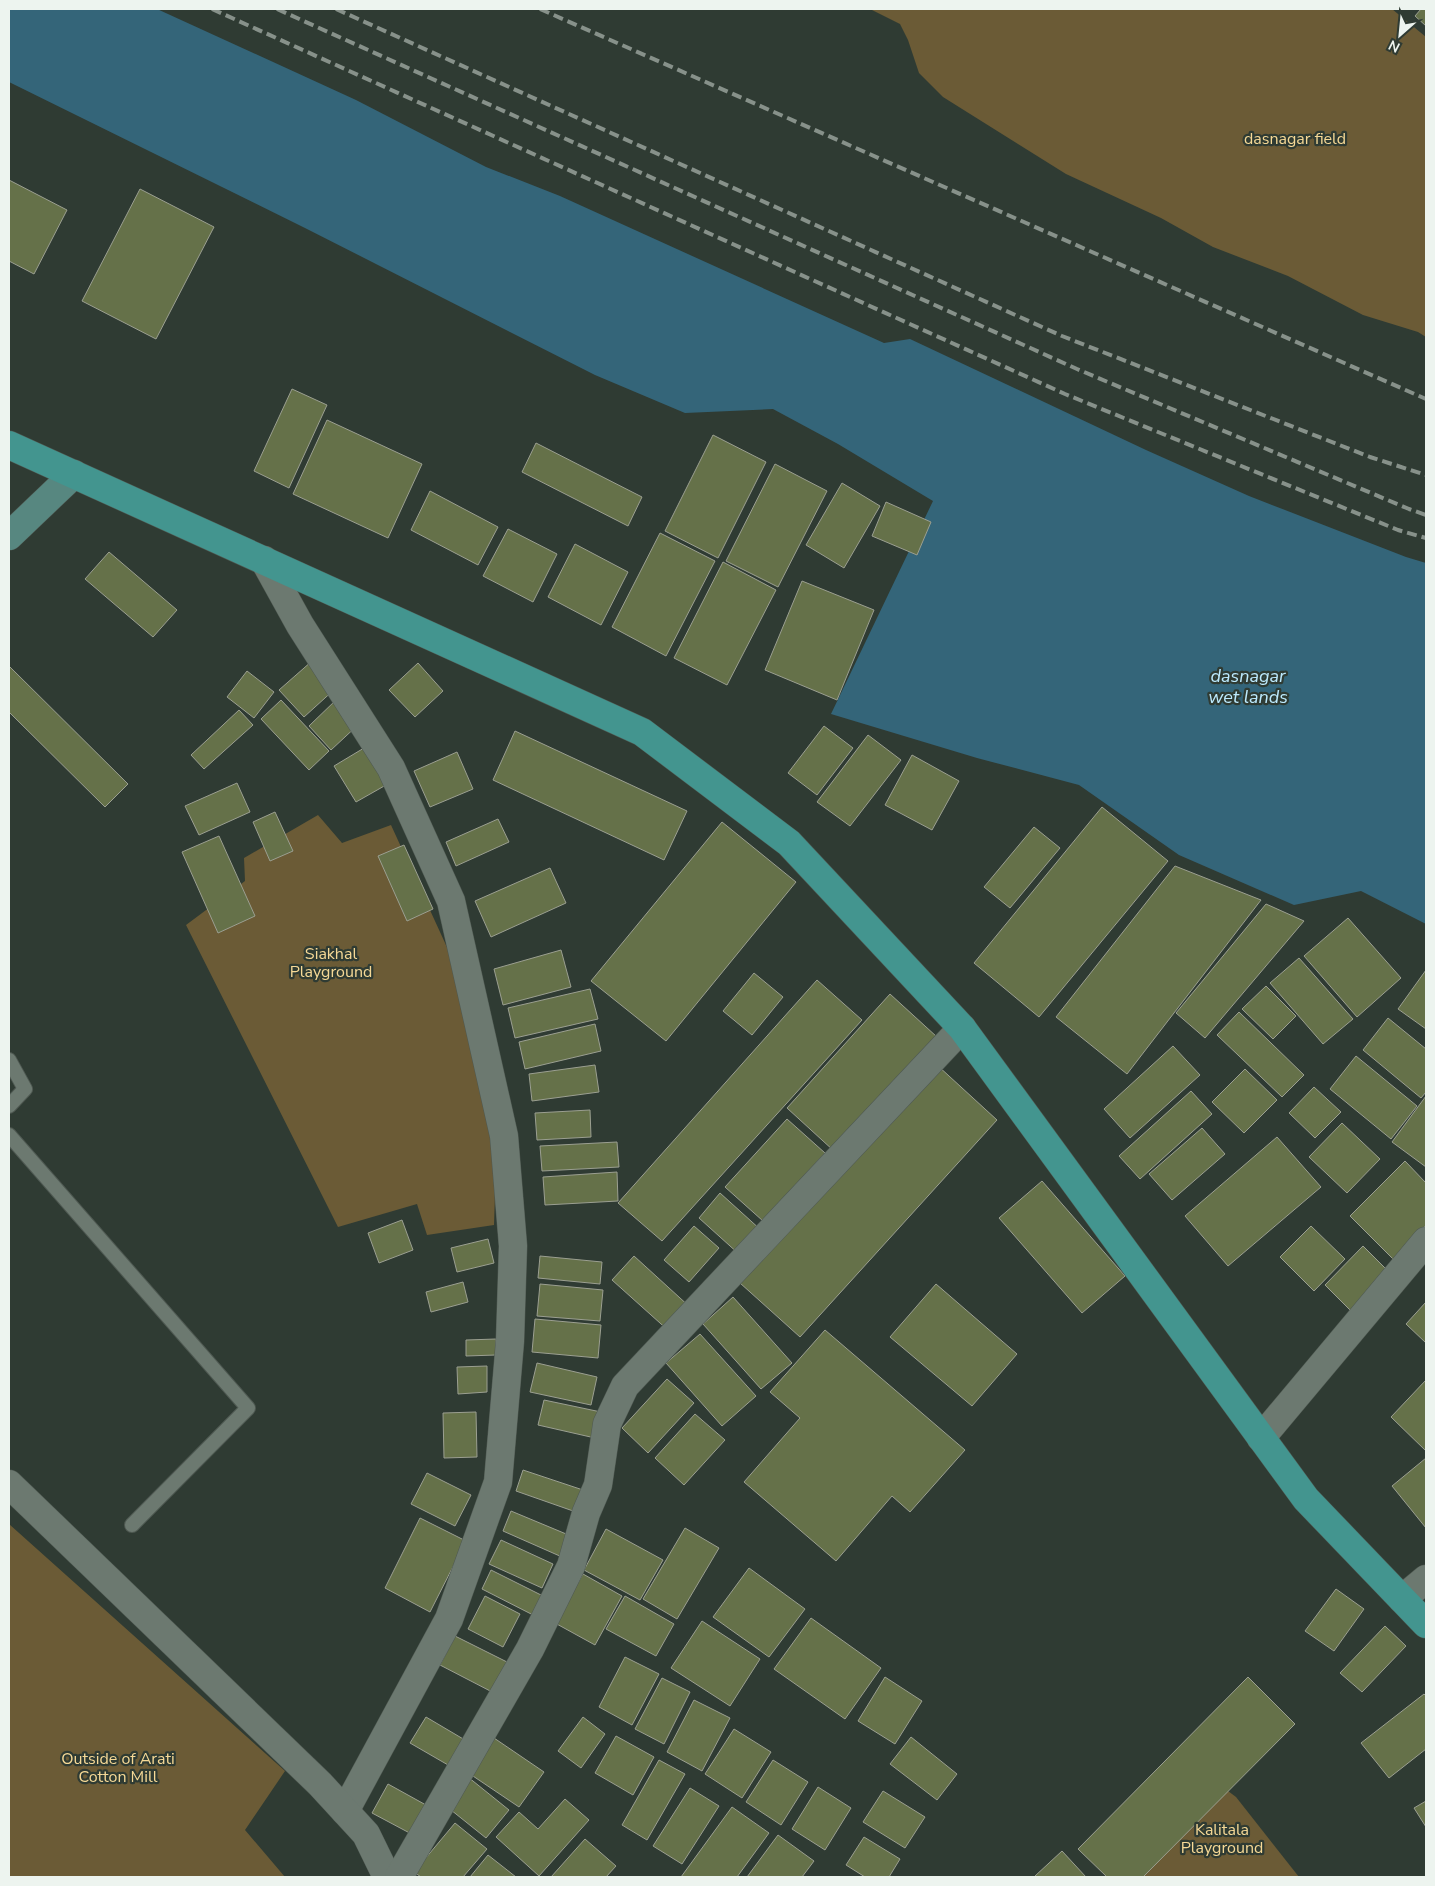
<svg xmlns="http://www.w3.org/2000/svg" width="1435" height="1886" viewBox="0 0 1435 1886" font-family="'Nunito Sans',sans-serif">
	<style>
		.green { fill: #6b5b36 }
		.water { fill: #346579 }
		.building { fill: #657149; stroke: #9b9f91 }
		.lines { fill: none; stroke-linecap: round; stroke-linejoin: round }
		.lane-casing { stroke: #4f5952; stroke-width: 16 }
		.street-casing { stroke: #4f5952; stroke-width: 29 }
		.secondary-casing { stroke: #4f5952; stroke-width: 29 }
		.primary-casing { stroke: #4f5952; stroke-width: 29 }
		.lane { stroke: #6c7970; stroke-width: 14 }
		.street { stroke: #6c7970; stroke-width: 28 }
		.secondary { stroke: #578780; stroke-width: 28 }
		.primary { stroke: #43958f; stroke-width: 28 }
		.rail { stroke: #87918a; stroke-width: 4; stroke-dasharray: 10 5; stroke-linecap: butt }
		.labels { text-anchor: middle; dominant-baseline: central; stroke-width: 4.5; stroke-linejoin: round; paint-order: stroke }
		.park-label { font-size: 16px; fill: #f6d996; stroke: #2f3b33 }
		.water-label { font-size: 18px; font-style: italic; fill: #bceafe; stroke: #2f3b33 }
	</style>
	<rect width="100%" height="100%" fill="#2f3b33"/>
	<g class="green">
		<path d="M870,9H1392L1426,37V337L1418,332L1363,315L1288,276L1213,247L1161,218L1066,174L943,97L919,73L908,40L900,24Z"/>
		<path d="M318,815L342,843L391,825L451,956L485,1079L496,1163L494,1225L427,1235L417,1204L338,1227L186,925L245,881L244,858Z"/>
		<path d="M9,1524L285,1771L245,1830L285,1877H9Z"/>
		<path d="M1224,1788L1236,1797L1299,1877H1118Z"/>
	</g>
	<path class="water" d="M9,9H157L356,100L486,167L560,196L884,343L910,339L1146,450L1249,496L1406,557L1426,563V924L1361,891L1294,905L1179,855L1079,785L977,758L831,714L933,501L838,444L773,409L685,413L595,375L305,228L9,82Z"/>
	<g class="building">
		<path d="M1421,9H1426V26L1415,16Z"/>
		<path d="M9,180L67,210L34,274L9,261Z"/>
		<path d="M140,189L214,227L156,339L82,301Z"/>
		<path d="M292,389L327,405L289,488L254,471Z"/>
		<path d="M327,420L422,464L388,538L293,494Z"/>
		<path d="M713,435L766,462L718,558L665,531Z"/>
		<path d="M536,443L642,497L628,526L522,472Z"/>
		<path d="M775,464L827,491L778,587L726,561Z"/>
		<path d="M842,483L880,506L844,568L806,545Z"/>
		<path d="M430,491L498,527L478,565L411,530Z"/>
		<path d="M886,502L931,522L917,555L872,536Z"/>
		<path d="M508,529L557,554L533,602L483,576Z"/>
		<path d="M660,533L715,561L666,656L612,627Z"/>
		<path d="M575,544L628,572L601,625L548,597Z"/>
		<path d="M109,552L177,610L153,637L85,579Z"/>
		<path d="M723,562L776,590L727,685L674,658Z"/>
		<path d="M802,581L874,610L837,700L765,670Z"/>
		<path d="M312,661L336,688L304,717L279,690Z"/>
		<path d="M418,663L443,691L415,717L389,690Z"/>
		<path d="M9,666L128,784L105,807L9,712Z"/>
		<path d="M247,671L274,692L254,718L227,697Z"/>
		<path d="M337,699L360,723L331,750L309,726Z"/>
		<path d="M281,700L329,751L309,770L261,719Z"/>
		<path d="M239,710L253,725L204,769L191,755Z"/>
		<path d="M824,726L853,748L817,795L788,773Z"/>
		<path d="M515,731L687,811L664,860L493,780Z"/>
		<path d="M868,735L901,760L850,826L817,802Z"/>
		<path d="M364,748L386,785L356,802L334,766Z"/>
		<path d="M457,752L473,789L430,807L414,771Z"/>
		<path d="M912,755L959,781L932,830L885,805Z"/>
		<path d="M237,783L250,812L199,835L185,806Z"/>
		<path d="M1102,807L1168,861L1039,1017L974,963Z"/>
		<path d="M275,812L293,851L270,861L253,822Z"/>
		<path d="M498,819L509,842L456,866L446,842Z"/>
		<path d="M722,822L796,882L666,1041L591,981Z"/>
		<path d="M1034,827L1060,848L1010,908L984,887Z"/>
		<path d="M219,836L255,916L218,933L182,852Z"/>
		<path d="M404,845L433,909L407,921L378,856Z"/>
		<path d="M1175,866L1261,900L1127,1074L1056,1017Z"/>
		<path d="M550,868L566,903L491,937L475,901Z"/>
		<path d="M1266,904L1304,921L1205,1038L1176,1013Z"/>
		<path d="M1348,918L1401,978L1357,1017L1304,956Z"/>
		<path d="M561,950L571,987L503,1005L494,969Z"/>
		<path d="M1299,958L1353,1019L1323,1044L1270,983Z"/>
		<path d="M1426,970V1029L1398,1009Z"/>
		<path d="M754,973L783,997L752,1035L723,1011Z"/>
		<path d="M817,980L862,1020L662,1241L618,1203Z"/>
		<path d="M1266,986L1296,1016L1273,1039L1242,1009Z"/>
		<path d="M590,989L598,1019L515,1038L508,1008Z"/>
		<path d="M890,994L937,1037L834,1151L787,1108Z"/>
		<path d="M1239,1012L1304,1075L1282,1097L1217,1035Z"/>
		<path d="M1388,1018L1426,1049V1092L1421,1098L1363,1050Z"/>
		<path d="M595,1024L601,1051L525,1069L519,1042Z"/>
		<path d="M1173,1046L1200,1075L1130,1138L1104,1109Z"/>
		<path d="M1356,1056L1417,1106L1391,1139L1330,1089Z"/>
		<path d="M595,1065L599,1092L532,1101L529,1074Z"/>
		<path d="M937,1065L997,1120L800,1337L740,1283Z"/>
		<path d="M1245,1069L1277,1100L1244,1133L1212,1102Z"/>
		<path d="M1314,1087L1341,1112L1315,1138L1289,1113Z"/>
		<path d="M1191,1091L1212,1114L1140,1179L1119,1156Z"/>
		<path d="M1426,1096V1167L1392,1142Z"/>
		<path d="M590,1110L591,1137L537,1140L535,1113Z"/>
		<path d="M787,1119L825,1153L763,1221L725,1187Z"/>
		<path d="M1342,1123L1380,1159L1347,1193L1309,1157Z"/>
		<path d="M1202,1128L1225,1154L1172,1200L1149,1174Z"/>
		<path d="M1277,1137L1321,1187L1228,1266L1185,1216Z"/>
		<path d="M617,1142L619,1167L542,1171L540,1146Z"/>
		<path d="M1405,1161L1426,1183V1225L1393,1259L1350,1216Z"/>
		<path d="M617,1172L618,1201L545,1205L543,1177Z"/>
		<path d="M1042,1181L1125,1276L1082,1313L999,1218Z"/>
		<path d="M720,1193L762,1231L740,1255L699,1218Z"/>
		<path d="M402,1220L413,1250L379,1263L368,1233Z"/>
		<path d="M694,1226L719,1248L689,1282L664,1260Z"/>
		<path d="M1311,1226L1345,1259L1314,1291L1280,1257Z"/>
		<path d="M488,1239L494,1263L457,1272L451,1248Z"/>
		<path d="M1363,1246L1390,1273L1352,1312L1325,1285Z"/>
		<path d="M540,1256L602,1262L600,1284L538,1278Z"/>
		<path d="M634,1256L691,1308L670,1332L612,1280Z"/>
		<path d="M463,1282L468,1302L431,1312L426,1292Z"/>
		<path d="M540,1284L603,1290L600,1321L537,1316Z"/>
		<path d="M936,1284L1017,1354L972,1406L890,1337Z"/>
		<path d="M733,1297L792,1363L761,1389L703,1324Z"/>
		<path d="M1426,1302V1343L1406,1324Z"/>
		<path d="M535,1319L601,1325L598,1358L532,1352Z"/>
		<path d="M825,1330L965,1450L910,1512L892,1496L836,1561L744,1482L800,1418L770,1392Z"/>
		<path d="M700,1334L756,1396L722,1426L666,1363Z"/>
		<path d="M496,1339V1355L466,1356V1340Z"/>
		<path d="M537,1363L597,1377L591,1405L530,1392Z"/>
		<path d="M487,1366V1392L458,1394L457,1367Z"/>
		<path d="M667,1379L694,1403L648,1453L622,1428Z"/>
		<path d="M1426,1380V1451L1391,1417Z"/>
		<path d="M544,1400L601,1412L595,1438L538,1425Z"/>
		<path d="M476,1412L477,1457L444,1458L443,1413Z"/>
		<path d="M695,1414L725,1440L684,1485L655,1458Z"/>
		<path d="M1426,1458V1528L1392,1486Z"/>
		<path d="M523,1470L583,1490L576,1512L516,1491Z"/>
		<path d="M427,1473L471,1495L455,1526L411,1504Z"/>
		<path d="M511,1511L571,1536L562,1557L503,1531Z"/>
		<path d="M420,1518L466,1541L430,1612L385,1588Z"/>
		<path d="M685,1528L719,1548L677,1619L643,1599Z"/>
		<path d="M606,1529L663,1560L640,1600L584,1570Z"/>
		<path d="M501,1540L553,1564L542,1588L489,1564Z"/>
		<path d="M749,1568L805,1609L769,1657L713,1617Z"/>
		<path d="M491,1570L549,1599L539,1618L482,1589Z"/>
		<path d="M583,1574L622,1596L595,1645L555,1623Z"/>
		<path d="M1336,1589L1364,1609L1334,1651L1305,1631Z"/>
		<path d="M485,1596L520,1614L503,1647L468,1629Z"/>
		<path d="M625,1596L674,1624L656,1656L606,1629Z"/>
		<path d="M811,1618L881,1668L845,1719L774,1669Z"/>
		<path d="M702,1621L760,1659L730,1706L671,1668Z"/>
		<path d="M1385,1626L1406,1646L1362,1692L1340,1673Z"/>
		<path d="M455,1636L511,1664L496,1694L440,1665Z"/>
		<path d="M625,1657L659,1674L632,1725L599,1707Z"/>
		<path d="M885,1677L922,1701L895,1744L858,1721Z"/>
		<path d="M1248,1677L1295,1724L1143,1877H1107L1078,1849Z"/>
		<path d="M662,1678L690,1692L664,1744L635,1729Z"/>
		<path d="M1424,1694L1426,1696V1749L1389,1778L1361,1743Z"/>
		<path d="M694,1700L730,1718L702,1771L667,1752Z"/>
		<path d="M426,1717L470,1743L455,1769L410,1743Z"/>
		<path d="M583,1717L605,1734L581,1768L558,1751Z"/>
		<path d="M734,1729L771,1752L742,1798L705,1774Z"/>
		<path d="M616,1736L654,1757L633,1795L595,1773Z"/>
		<path d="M911,1737L957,1774L937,1800L890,1764Z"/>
		<path d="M494,1738L544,1772L519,1807L470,1774Z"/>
		<path d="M659,1760L685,1774L647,1840L622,1825Z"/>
		<path d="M773,1760L808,1782L781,1825L746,1802Z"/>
		<path d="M468,1777L509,1810L486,1838L446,1806Z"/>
		<path d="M388,1784L435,1810L419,1838L372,1813Z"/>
		<path d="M818,1787L851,1808L825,1850L792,1829Z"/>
		<path d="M690,1788L719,1806L682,1864L653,1846Z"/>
		<path d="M883,1791L925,1817L905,1848L863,1822Z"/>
		<path d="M565,1799L589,1820L539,1876L496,1837L519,1812L538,1829Z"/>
		<path d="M1426,1801V1827L1414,1808Z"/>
		<path d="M732,1807L769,1833L737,1877H681Z"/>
		<path d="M455,1823L487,1849L463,1877H421L414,1872Z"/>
		<path d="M778,1835L814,1861L802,1877H747Z"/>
		<path d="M864,1837L900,1859L889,1877H865L846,1865Z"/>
		<path d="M585,1839L616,1866L606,1877H551Z"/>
		<path d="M1062,1851L1086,1877H1036L1035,1876Z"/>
		<path d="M488,1855L516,1877H470Z"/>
	</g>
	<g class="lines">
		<defs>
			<g id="lane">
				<path d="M9,1060L25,1089L9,1106"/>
				<path d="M9,1135L248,1408L132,1525"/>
			</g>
			<g id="street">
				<path d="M264,560L300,625L391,768L451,901L504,1136L513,1246L510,1341L498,1482L449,1619L345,1811"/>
				<path d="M1261,1438L1426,1241"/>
				<path d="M9,1484L320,1784L366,1834L387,1877"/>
				<path d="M1402,1599L1426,1579"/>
				<path d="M399,1877L530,1649L571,1566L586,1513L598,1485L607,1424L625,1386L962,1028"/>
			</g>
			<path id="secondary" d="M9,536L74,474"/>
			<path id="primary" d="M9,445L642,732L789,843L962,1028L1306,1499L1426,1624"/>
		</defs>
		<use href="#lane" class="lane-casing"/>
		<use href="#street" class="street-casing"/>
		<use href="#secondary" class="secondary-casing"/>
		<use href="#primary" class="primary-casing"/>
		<use href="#lane" class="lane"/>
		<use href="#street" class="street"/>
		<use href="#secondary" class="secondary"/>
		<use href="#primary" class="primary"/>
		<g class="rail">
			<path d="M212,9L1065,394L1398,530L1426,538"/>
			<path d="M277,9L1077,369L1409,509L1426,515"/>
			<path d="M336,9L1062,336L1370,457L1426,475"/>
			<path d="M540,9L1426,399"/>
		</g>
	</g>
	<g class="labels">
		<g class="park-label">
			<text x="1295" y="139">dasnagar field</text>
			<text x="331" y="954">Siakhal<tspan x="331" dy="18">Playground</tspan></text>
			<text x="118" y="1759">Outside of Arati<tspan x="118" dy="18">Cotton Mill</tspan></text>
			<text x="1222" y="1830">Kalitala<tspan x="1222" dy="18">Playground</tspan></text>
		</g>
		<g class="water-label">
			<text x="1248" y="676">dasnagar<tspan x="1248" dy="21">wet lands</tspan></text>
		</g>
	</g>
	<rect width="1435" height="1886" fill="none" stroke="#edf4ef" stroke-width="20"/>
	<g transform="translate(1400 35) rotate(207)" stroke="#2f3b33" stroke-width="4" paint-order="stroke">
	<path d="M0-4L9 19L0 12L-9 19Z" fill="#edf4ef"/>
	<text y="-8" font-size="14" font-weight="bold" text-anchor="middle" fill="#edf4ef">N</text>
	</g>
</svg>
